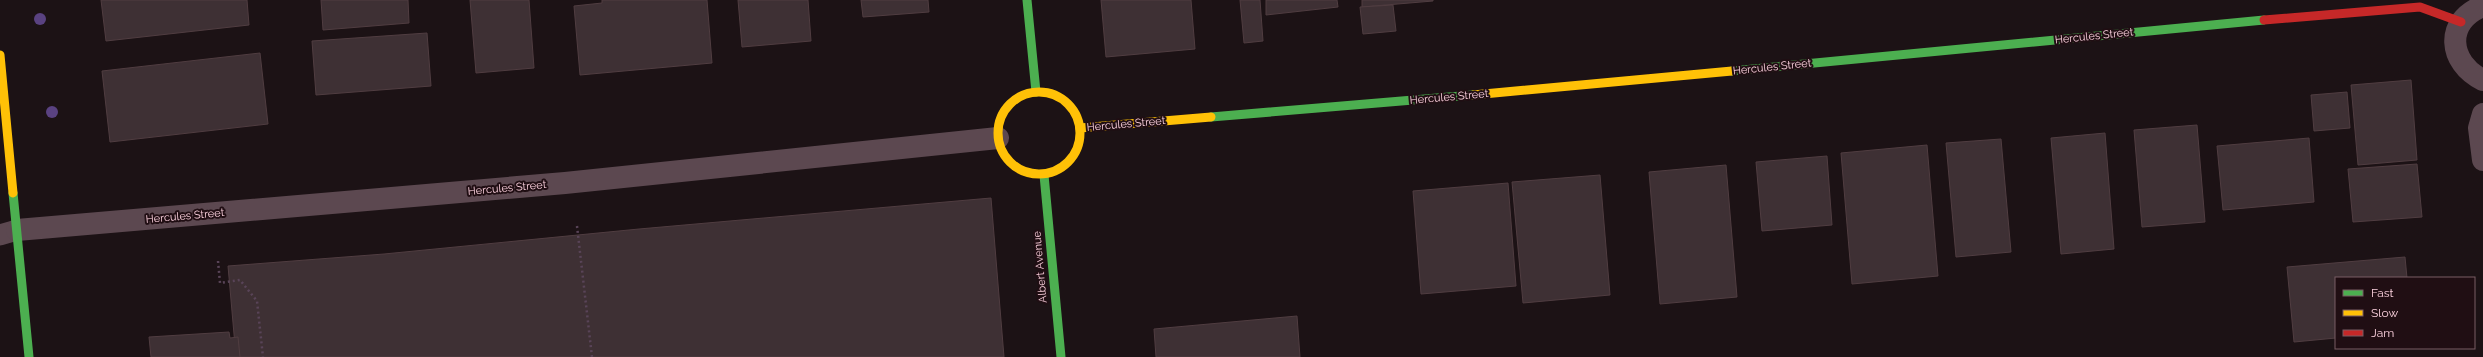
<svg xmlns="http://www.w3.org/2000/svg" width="2483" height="357" viewBox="0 0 2483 357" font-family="Raleway,sans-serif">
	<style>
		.building { fill: #3e3034; stroke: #503d41 }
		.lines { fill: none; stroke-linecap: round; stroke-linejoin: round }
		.path { stroke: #594458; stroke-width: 2.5; stroke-dasharray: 2 3; stroke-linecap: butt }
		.lane { stroke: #5c4850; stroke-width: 21 }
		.street { stroke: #5c4850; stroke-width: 22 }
		.fast { stroke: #4caf50; stroke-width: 9 }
		.slow { stroke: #ffc107; stroke-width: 9 }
		.jam { stroke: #c62828; stroke-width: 9 }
		.tree { fill: #5a4281 }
		.labels { text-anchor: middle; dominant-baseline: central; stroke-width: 4; stroke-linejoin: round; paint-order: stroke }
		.street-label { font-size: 11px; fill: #fcd1de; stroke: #200e13 }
	</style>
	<rect width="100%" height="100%" fill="#1c1215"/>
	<g class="building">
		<path d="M101,0H247L249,25L106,41Z"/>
		<path d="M321,0H408L409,23L323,30Z"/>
		<path d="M470,0H529L534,68L476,73Z"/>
		<path d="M602,0H707L712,63L580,75L574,6L602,3Z"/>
		<path d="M738,0H808L811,41L742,47Z"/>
		<path d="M861,0H928L929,12L863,17Z"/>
		<path d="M1101,0H1191L1195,49L1106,57Z"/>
		<path d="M1240,0H1260L1263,41L1244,43Z"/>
		<path d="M1266,0H1337L1338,7L1266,15Z"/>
		<path d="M1362,0H1433V1L1362,7Z"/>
		<path d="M1393,5L1396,31L1363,34L1360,7Z"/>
		<path d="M427,33L431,86L316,95L312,41Z"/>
		<path d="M260,53L268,124L110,142L102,71Z"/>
		<path d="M2411,80L2417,160L2358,165L2351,85Z"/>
		<path d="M2347,92L2350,128L2314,131L2311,95Z"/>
		<path d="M2197,125L2205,222L2142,227L2134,130Z"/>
		<path d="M2105,133L2114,249L2061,254L2051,138Z"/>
		<path d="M2309,138L2314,202L2223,210L2217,146Z"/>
		<path d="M2001,139L2011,252L1956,257L1946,143Z"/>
		<path d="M1927,145L1938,276L1852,284L1841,153Z"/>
		<path d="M1827,156L1832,225L1762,231L1756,162Z"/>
		<path d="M2417,164L2422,217L2353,222L2348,169Z"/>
		<path d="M1726,165L1737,297L1660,304L1649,172Z"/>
		<path d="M1600,175L1610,295L1523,303L1512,182Z"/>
		<path d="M1508,183L1516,286L1421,294L1413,191Z"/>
		<path d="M991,198L1004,357H236L228,266L384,254L639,229Z"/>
		<path d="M2405,257L2407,278H2336V338L2294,342L2287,267Z"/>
		<path d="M1297,316L1300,357H1156L1154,329Z"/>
		<path d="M229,332L230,338L238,337L240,357H151L149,337Z"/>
	</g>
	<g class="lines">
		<g class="path">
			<path d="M577,226L592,357"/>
			<path d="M218,261L220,283L240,280L257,301L263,357"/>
		</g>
		<path class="lane" d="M0,235L17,230"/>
		<g class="street">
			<path d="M2483,6C2444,21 2448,63 2483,80"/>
			<path d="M2483,114L2479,128L2483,160"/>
			<path d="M17,230L565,183L998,138"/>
		</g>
		<g class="fast">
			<path d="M1027,0L1036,92"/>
			<path d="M1732,71L2264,20"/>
			<path d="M1211,117L1473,95"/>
			<path d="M1044,175L1061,357"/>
			<path d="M13,193L29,357"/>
		</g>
		<g class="slow">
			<path d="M0,55L13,193"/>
			<circle cx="1039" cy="133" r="41"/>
			<path d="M1473,95L1732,71"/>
			<path d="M1080,128L1211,117"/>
		</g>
		<path class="jam" d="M2264,20L2420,7L2461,22"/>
	</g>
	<g class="tree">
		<circle cx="40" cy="19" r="6"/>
		<circle cx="52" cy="112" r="6"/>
	</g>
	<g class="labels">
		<g class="street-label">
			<text transform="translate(2094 36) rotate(-6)">Hercules Street</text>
			<text transform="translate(1772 67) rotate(-6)">Hercules Street</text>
			<text transform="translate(1449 97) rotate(-5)">Hercules Street</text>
			<text transform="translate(1126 124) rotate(-5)">Hercules Street</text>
			<text transform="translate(507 188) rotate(-5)">Hercules Street</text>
			<text transform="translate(185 216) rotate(-5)">Hercules Street</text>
			<text transform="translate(1040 267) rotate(-95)">Albert Avenue</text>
		</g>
	</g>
	<rect x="2335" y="277" width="140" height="72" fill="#200e13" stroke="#785c64"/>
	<rect x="2343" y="290" width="20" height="6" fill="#4caf50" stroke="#785c64"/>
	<text x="2371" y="297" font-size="12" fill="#fcd1de">Fast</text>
	<rect x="2343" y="310" width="20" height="6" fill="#ffc107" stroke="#785c64"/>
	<text x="2371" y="317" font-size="12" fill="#fcd1de">Slow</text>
	<rect x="2343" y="330" width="20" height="6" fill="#c62828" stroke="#785c64"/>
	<text x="2371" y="337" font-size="12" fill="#fcd1de">Jam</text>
</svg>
